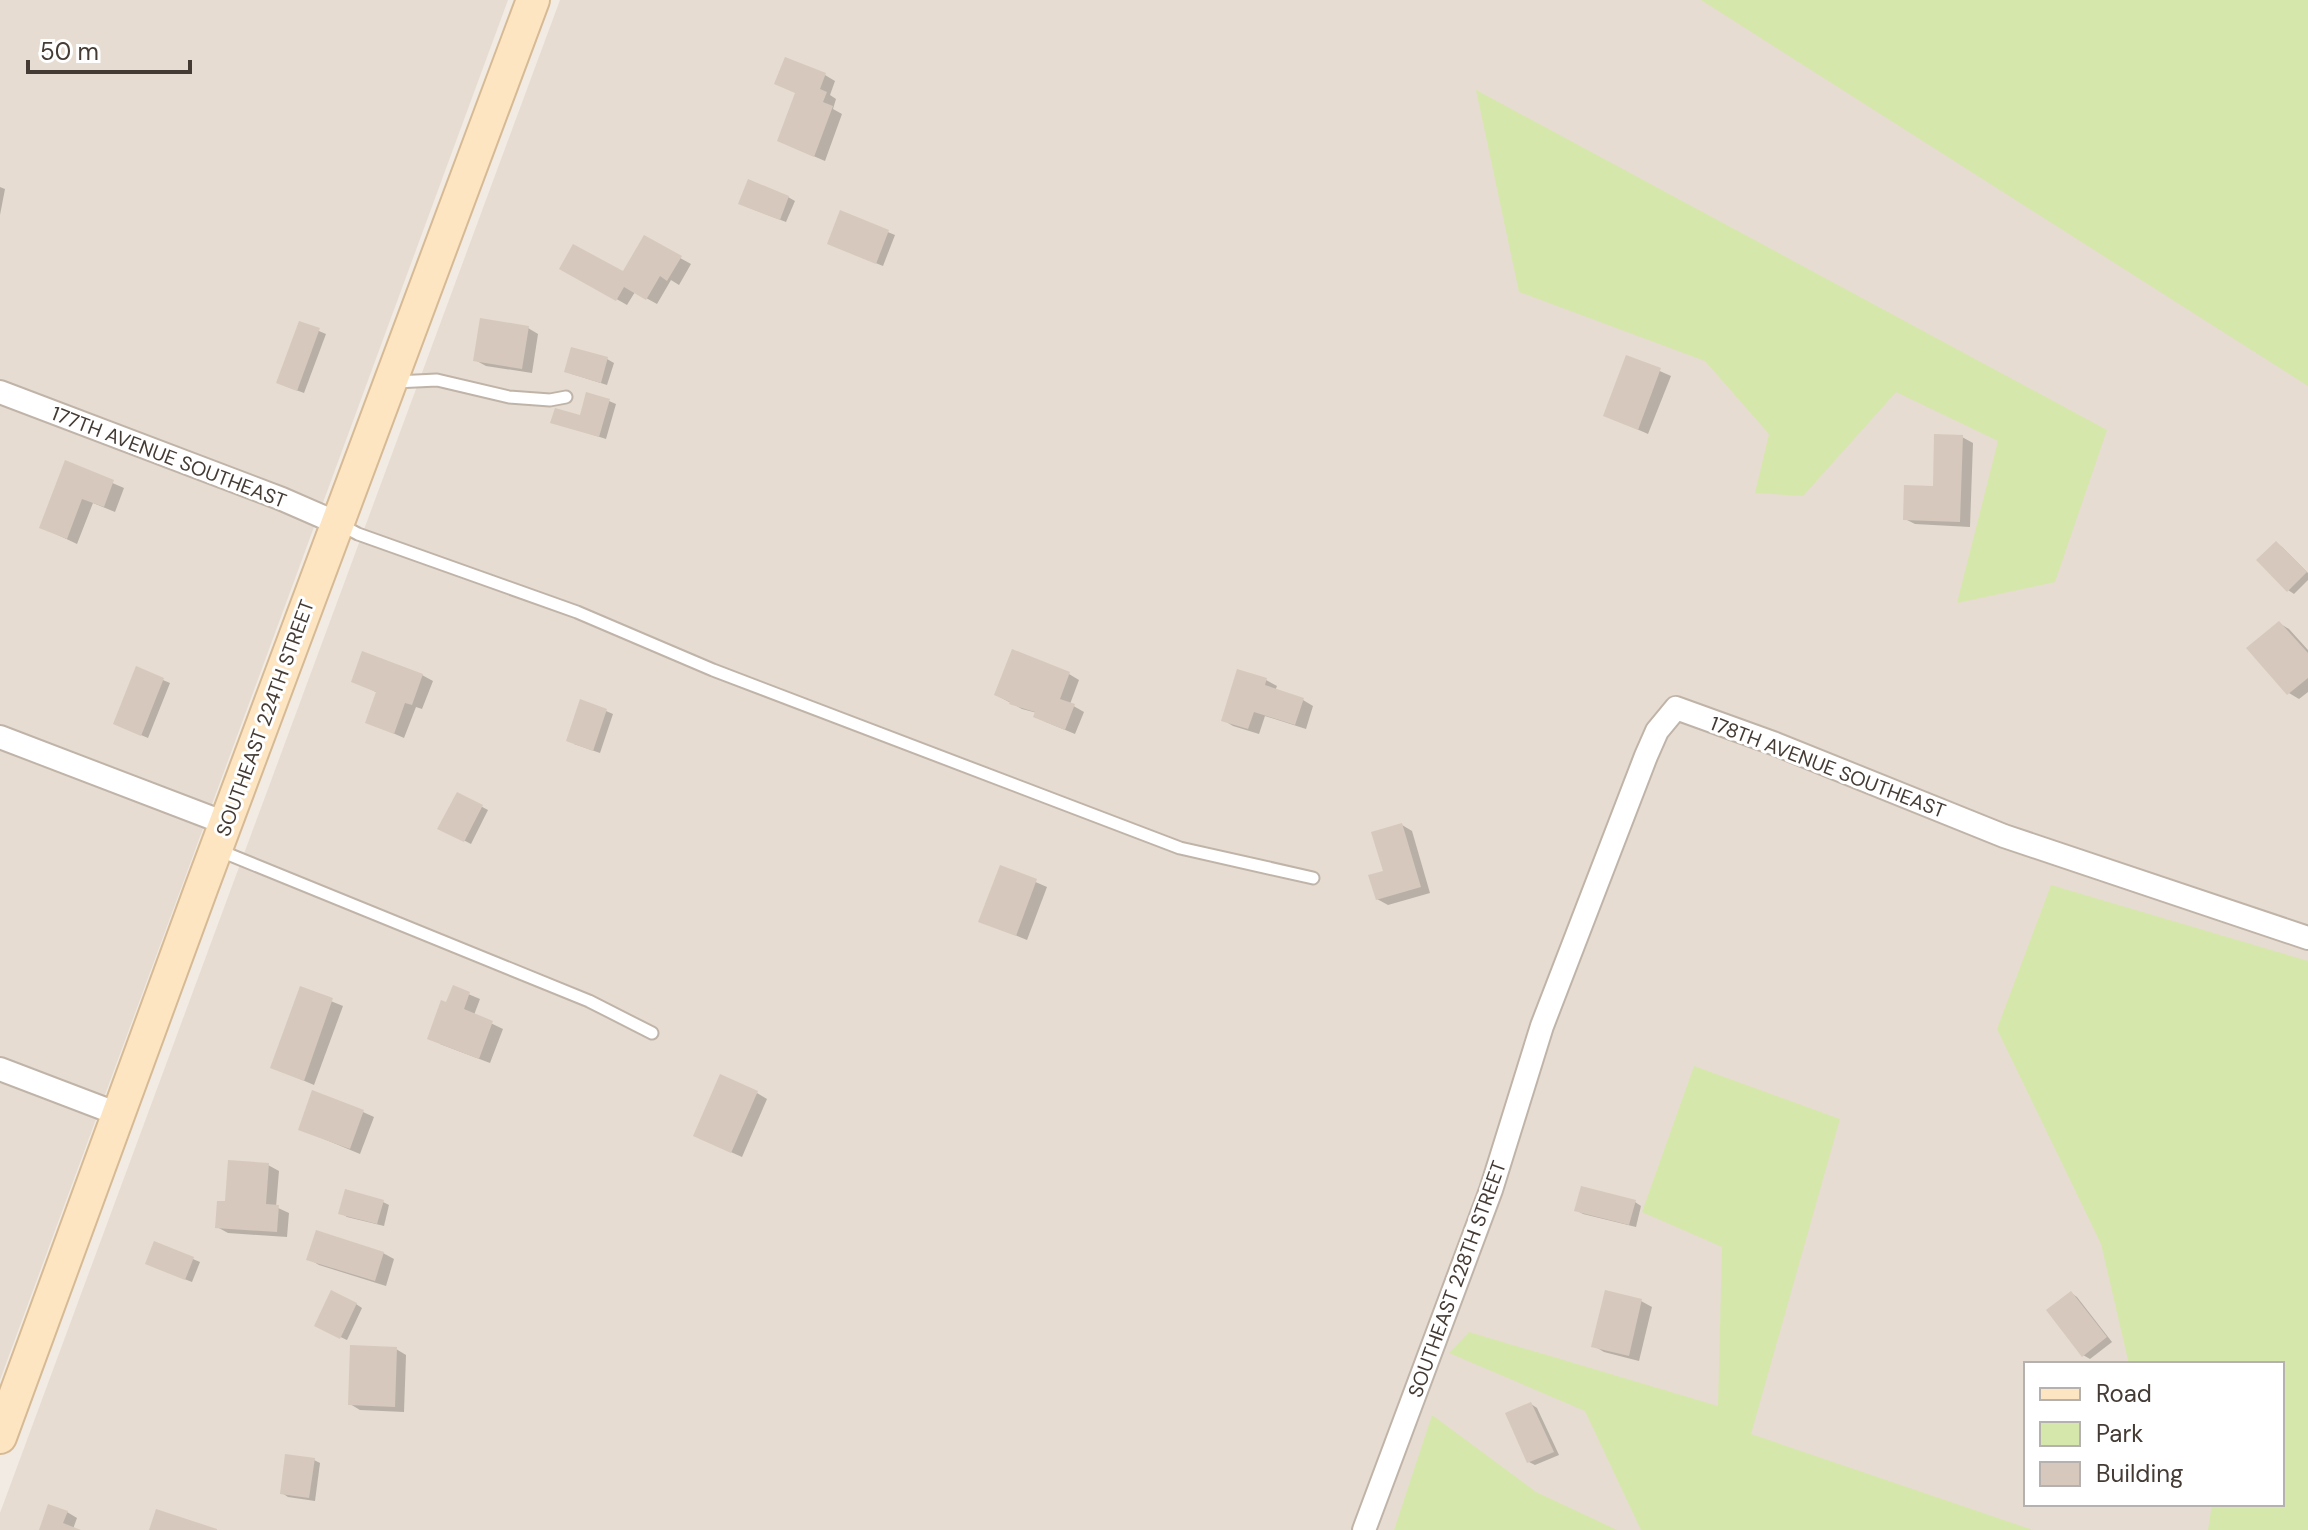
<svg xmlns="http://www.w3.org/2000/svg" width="2308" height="1530" viewBox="0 0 2308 1530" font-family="'DM Sans',sans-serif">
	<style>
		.residential { fill: #e6dcd1; fill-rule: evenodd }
		.green { fill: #d6e7ac }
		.shadow { fill: #0003 }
		.building { fill: #d6c8bc }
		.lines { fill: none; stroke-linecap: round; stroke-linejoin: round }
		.lane-casing { stroke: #c0b4a9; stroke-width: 15 }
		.street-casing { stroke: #c0b4a9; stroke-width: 26 }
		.secondary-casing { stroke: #d5ba95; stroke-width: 36 }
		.lane { stroke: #fff; stroke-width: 11 }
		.street { stroke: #fff; stroke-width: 22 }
		.secondary { stroke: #fee5c1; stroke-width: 32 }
		.labels { text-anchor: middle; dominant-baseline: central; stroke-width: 6; stroke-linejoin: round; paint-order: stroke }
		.street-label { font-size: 20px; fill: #443b34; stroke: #fff }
	</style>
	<rect width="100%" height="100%" fill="#f2ebe3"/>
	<g class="residential">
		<path d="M0,0H508L0,1380Z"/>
		<path d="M560,0H1989L2308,166V1530H0V1513ZM2026,1364H2282V1504H2026Z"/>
	</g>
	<g class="green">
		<path d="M1701,0H2308V386Z"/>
		<path d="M1476,90L2107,430L2055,582L1957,603L1998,441L1896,392L1803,496L1755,493L1769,434L1705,361L1519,292Z"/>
		<path d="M2051,885L2308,961V1530H2208L2212,1504H2282V1364H2129L2101,1244L1997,1029Z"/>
		<path d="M1694,1066L1840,1119L1751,1434L2033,1530H1641L1585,1411L1449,1353L1469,1332L1718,1406L1722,1247L1642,1212Z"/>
		<path d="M1432,1415L1536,1492L1617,1530H1394Z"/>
	</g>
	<g class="shadow">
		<path d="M825,75L835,81L830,95L836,99L833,109L842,114L825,161L790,146L797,93Z"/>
		<path d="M0,187L5,189L0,215Z"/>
		<path d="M788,197L795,201L786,222L747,207Z"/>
		<path d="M841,213L895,235L883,266L836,247Z"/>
		<path d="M644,238L691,264L679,285L671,280L657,304L635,292L627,305L562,268L624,274Z"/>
		<path d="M300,323L326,334L304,393L285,386Z"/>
		<path d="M528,328L538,334L532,373L486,366L475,360Z"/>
		<path d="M1628,357L1671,376L1648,434L1605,415Z"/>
		<path d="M607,359L614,363L607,385L572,374Z"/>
		<path d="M609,401L616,404L606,439L553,422L581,417Z"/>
		<path d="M1962,437L1973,443L1970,527L1915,524L1905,519L1935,488Z"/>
		<path d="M66,463L124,488L115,512L93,503L77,544L41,527Z"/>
		<path d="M2276,543L2282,547L2308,573V580L2294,594L2288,590Z"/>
		<path d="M2279,623L2289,629L2308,650V692L2299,699L2289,693Z"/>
		<path d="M137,669L170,683L148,738L122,727Z"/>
		<path d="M1239,671L1266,680L1277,686L1275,691L1303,700L1313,706L1306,729L1265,716L1259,734L1233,726L1223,720Z"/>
		<path d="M1069,674L1079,680L1070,704L1084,712L1075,734L1046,722L1036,717L1037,713L1022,709L996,695Z"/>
		<path d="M422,675L433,681L422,709L416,707L404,738L368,722L378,693L354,681Z"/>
		<path d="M606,711L613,714L600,753L574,744Z"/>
		<path d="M458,794L488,810L471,844L440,828Z"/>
		<path d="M1402,825L1412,831L1430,893L1388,905L1377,899Z"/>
		<path d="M1001,867L1047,887L1027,940L981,921Z"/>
		<path d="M454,988L480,999L474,1015L503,1029L490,1063L440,1044L448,1005Z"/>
		<path d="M301,989L343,1006L314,1085L272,1067Z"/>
		<path d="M757,1093L767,1099L742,1157L706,1141Z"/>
		<path d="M363,1112L374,1117L360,1154L300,1129Z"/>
		<path d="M268,1165L279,1171L276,1207L289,1213L287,1237L228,1233L217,1227L227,1203Z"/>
		<path d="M383,1202L389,1205L384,1226L347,1217L341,1213Z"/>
		<path d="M1635,1202L1641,1206L1636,1227L1583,1214L1576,1210Z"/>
		<path d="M155,1243L200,1262L192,1282L154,1267Z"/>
		<path d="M383,1253L394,1259L386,1286L319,1265L309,1259Z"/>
		<path d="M2071,1293L2077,1297L2112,1342L2090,1359L2083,1355Z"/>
		<path d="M1641,1301L1652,1307L1639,1361L1604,1352L1594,1346Z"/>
		<path d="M356,1304L362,1308L347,1340L323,1329Z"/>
		<path d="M396,1349L406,1355L404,1412L360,1410L350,1404Z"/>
		<path d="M1531,1404L1537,1408L1559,1455L1535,1465L1529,1462Z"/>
		<path d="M314,1460L320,1463L315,1501L288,1497L282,1493Z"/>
		<path d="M67,1512L77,1518L73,1529L76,1530H41Z"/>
	</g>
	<g class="building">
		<path d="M785,57L826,73L820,89L827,92L823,102L833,106L814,157L777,141L795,93L774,84Z"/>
		<path d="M748,179L789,196L780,220L738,204Z"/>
		<path d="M840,210L889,230L876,264L827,244Z"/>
		<path d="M644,235L682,256L667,281L660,276L646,300L624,287L616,301L559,269L573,244L623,271Z"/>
		<path d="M480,318L529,326L522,369L473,361Z"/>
		<path d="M299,321L320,328L297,391L276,383Z"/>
		<path d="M571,347L608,357L601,383L564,372Z"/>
		<path d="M1626,355L1661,368L1638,430L1603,416Z"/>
		<path d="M586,392L610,399L599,437L550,423L555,408L580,415Z"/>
		<path d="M1934,434L1963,435L1960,522L1903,520L1904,485L1933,486Z"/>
		<path d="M65,460L114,480L104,507L82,499L67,539L39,528Z"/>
		<path d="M2276,541L2307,572L2287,592L2256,560Z"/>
		<path d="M2279,621L2308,653V678L2287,695L2246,648Z"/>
		<path d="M1012,649L1070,672L1060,699L1075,704L1065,730L1033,717L1035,712L1009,704L1010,702L994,695Z"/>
		<path d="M362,651L423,674L412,705L405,703L394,734L365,723L376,692L351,682Z"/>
		<path d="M136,666L164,678L141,736L113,724Z"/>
		<path d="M1237,669L1267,678L1265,685L1304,698L1295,725L1254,712L1248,729L1221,721Z"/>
		<path d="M580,699L607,709L593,751L566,741Z"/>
		<path d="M457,792L483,805L464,842L437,829Z"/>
		<path d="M1402,823L1421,887L1376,900L1368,875L1383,871L1371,832Z"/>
		<path d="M1000,865L1037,879L1016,936L978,922Z"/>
		<path d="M453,985L470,992L464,1009L493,1021L479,1059L427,1039L441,1000L446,1002Z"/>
		<path d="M300,986L333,998L304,1081L270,1068Z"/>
		<path d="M720,1074L758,1091L731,1153L693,1136Z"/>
		<path d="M312,1090L364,1110L350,1149L298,1130Z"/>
		<path d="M228,1160L269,1163L266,1204L279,1205L277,1232L215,1228L217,1201H225Z"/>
		<path d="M1581,1186L1636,1200L1629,1225L1574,1211Z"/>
		<path d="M345,1189L384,1200L377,1224L338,1214Z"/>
		<path d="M316,1230L384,1252L375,1281L306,1260Z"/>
		<path d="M154,1241L194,1257L185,1280L145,1264Z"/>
		<path d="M331,1290L357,1303L340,1339L314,1326Z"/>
		<path d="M1605,1290L1642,1299L1629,1356L1591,1347Z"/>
		<path d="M2071,1291L2107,1337L2082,1357L2046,1310Z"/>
		<path d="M350,1345L397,1347L395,1407L348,1405Z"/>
		<path d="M1531,1402L1554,1452L1527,1463L1505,1413Z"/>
		<path d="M285,1454L315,1458L309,1498L280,1494Z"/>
		<path d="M48,1504L68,1511L63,1523L81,1530H39Z"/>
		<path d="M156,1509L217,1529V1530H149Z"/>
	</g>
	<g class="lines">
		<defs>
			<g id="lane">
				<path d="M395,382L437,380L509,397L550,400L566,397"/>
				<path d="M341,525L358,534L577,612L713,670L1180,848L1313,878"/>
				<path d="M218,850L589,1001L652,1033"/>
			</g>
			<g id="street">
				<path d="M0,392L282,499L337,523"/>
				<path d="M0,737L225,823"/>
				<path d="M0,1069L118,1114"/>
				<path d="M1364,1530L1491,1190L1542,1026L1646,756L1657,731L1676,708L1773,743L2004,836L2308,938"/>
			</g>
			<path id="secondary" d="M0,1437L201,889L533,0"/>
		</defs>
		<use href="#lane" class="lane-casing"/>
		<use href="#street" class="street-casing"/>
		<use href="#secondary" class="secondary-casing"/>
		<use href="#lane" class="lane"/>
		<use href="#street" class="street"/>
		<use href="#secondary" class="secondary"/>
	</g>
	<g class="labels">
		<g class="street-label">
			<text transform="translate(169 457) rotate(21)">177TH AVENUE SOUTHEAST</text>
			<text transform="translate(265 718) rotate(-70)">SOUTHEAST 224TH STREET</text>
			<text transform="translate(1828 767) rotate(21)">178TH AVENUE SOUTHEAST</text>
			<text transform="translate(1457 1279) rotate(-70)">SOUTHEAST 228TH STREET</text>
		</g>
	</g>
	<rect x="2024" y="1362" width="260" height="144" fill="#ffffff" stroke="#b4b1ae" stroke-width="2"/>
	<rect x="2040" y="1388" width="40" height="12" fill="#fee5c1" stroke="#b4b1ae" stroke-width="2"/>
	<text x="2096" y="1402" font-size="24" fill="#443b34">Road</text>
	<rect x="2040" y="1422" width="40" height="24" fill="#d6e7ac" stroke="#b4b1ae" stroke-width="2"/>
	<text x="2096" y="1442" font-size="24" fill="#443b34">Park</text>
	<rect x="2040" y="1462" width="40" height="24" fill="#d6c8bc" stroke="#b4b1ae" stroke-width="2"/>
	<text x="2096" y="1482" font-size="24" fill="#443b34">Building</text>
	<path d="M28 60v12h162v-12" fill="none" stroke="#443b34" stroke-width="4"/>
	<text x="40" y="60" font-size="24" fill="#443b34" stroke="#ffffff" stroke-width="6" paint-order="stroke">50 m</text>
</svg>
